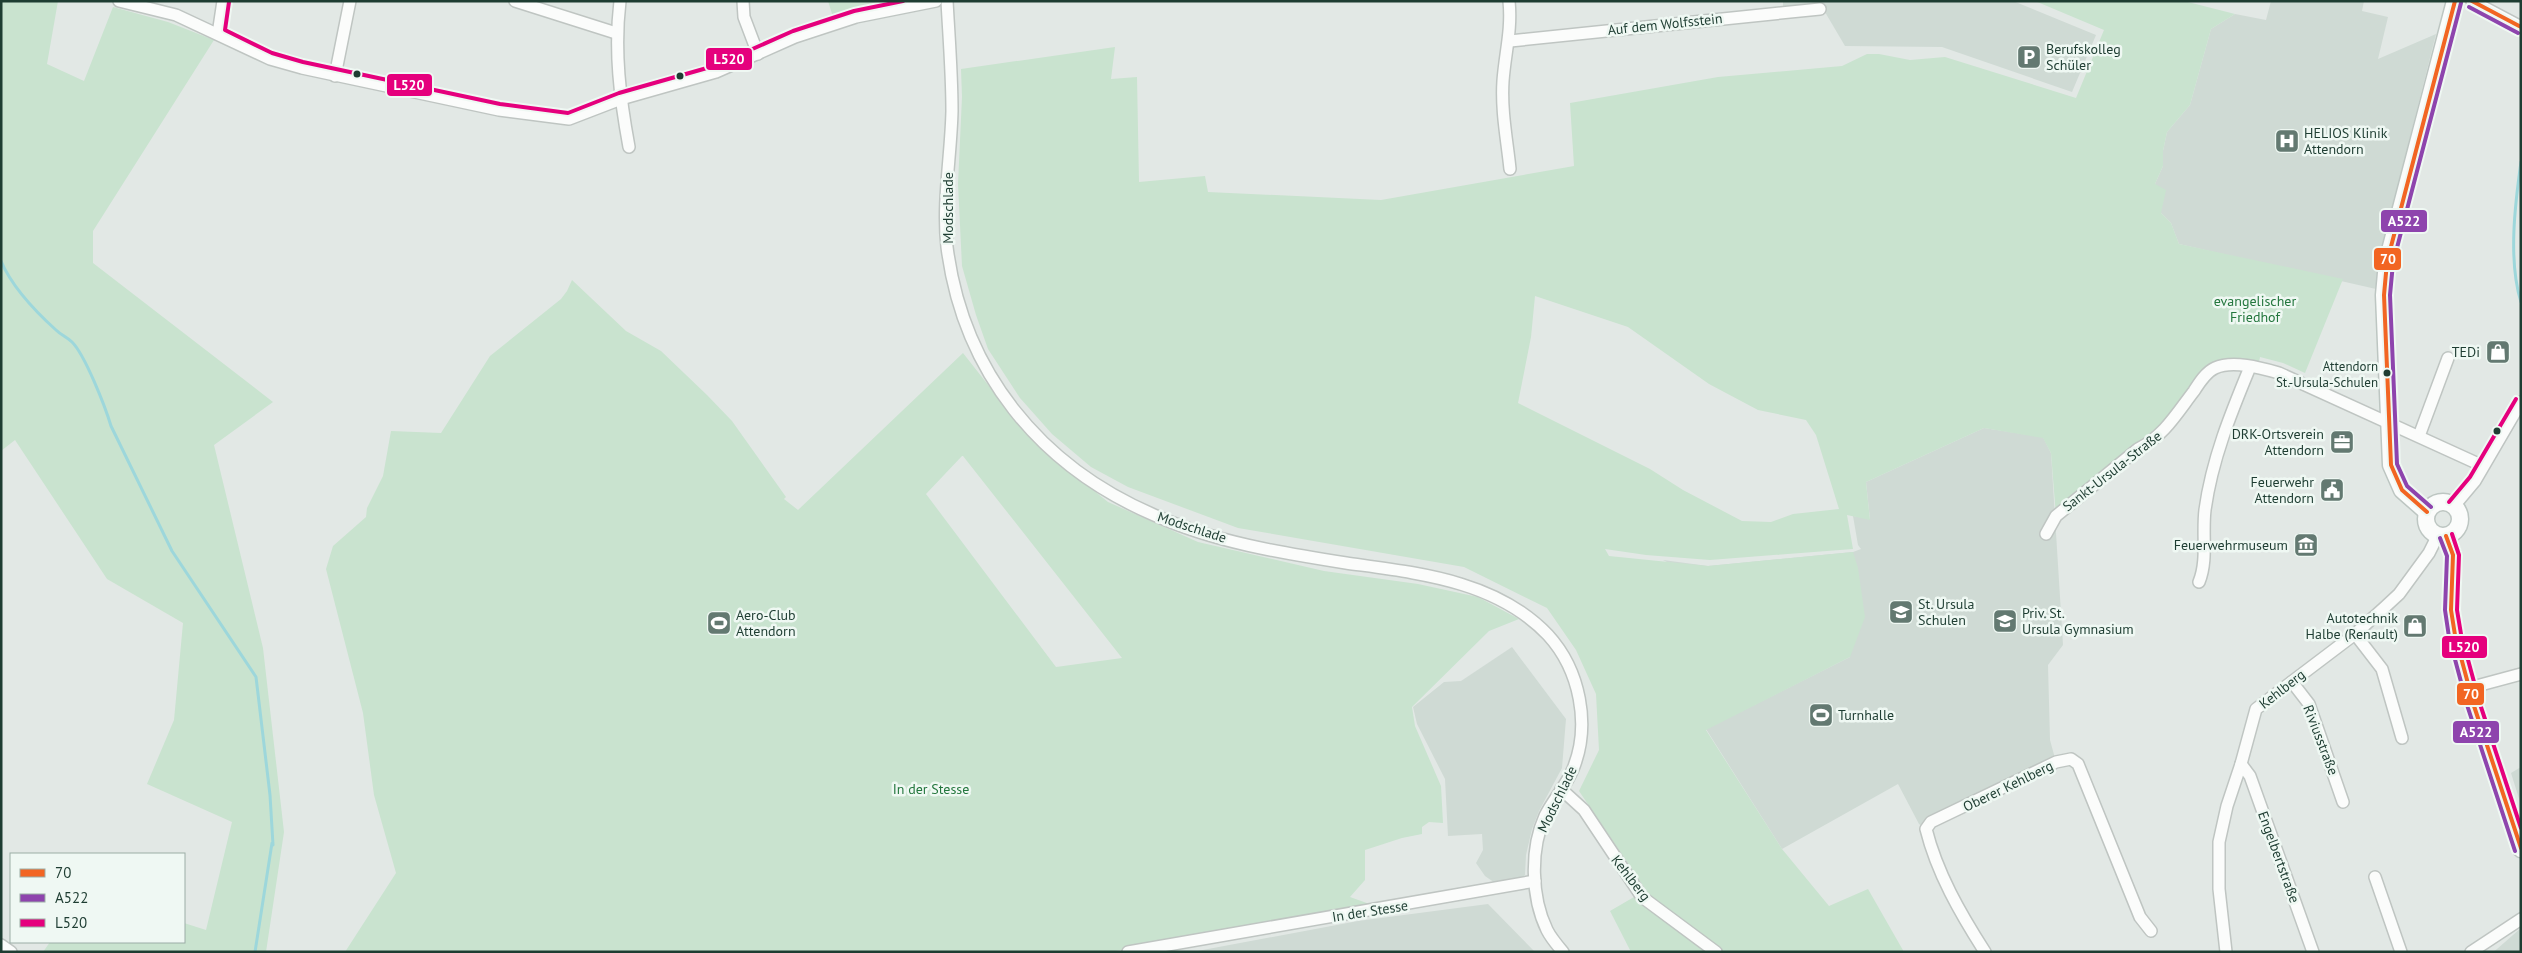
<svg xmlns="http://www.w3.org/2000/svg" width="2522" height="953" viewBox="0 0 2522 953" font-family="'PT Sans',sans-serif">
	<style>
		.built { fill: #cfdad4 }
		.green { fill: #c9e3cf; fill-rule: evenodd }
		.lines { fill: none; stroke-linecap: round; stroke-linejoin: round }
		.stream { stroke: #9dd7db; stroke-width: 3 }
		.street-casing { stroke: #bfc5c2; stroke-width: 14 }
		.secondary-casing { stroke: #bdc6c2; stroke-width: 19 }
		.street { stroke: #fbfcfb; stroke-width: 11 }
		.secondary { stroke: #fbfcfb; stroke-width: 16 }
		.bus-1-casing { stroke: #eff8f3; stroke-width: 8 }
		.bus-2-casing { stroke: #eff8f3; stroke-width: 8 }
		.bus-3-casing { stroke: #eff8f3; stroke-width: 8 }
		.bus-1 { stroke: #f26522; stroke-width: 4 }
		.bus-2 { stroke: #8e44ad; stroke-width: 4 }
		.bus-3 { stroke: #e5007d; stroke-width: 4 }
		.bus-dot { fill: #1e3d32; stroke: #eff8f3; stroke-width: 2 }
		.labels { text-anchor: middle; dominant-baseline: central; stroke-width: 5; stroke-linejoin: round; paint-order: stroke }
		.bus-label { font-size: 13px; fill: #1e3d32; stroke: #eff8f3; text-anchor: end }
		.street-label { font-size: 14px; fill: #1e3d32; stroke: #eff8f3 }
		.poi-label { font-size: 14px; fill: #1e3d32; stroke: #eff8f3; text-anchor: start }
		.park-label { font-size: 14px; fill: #24773e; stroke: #eff8f3 }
		.line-badge { stroke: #eff8f3; stroke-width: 2 }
		.badge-label { font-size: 14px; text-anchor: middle; font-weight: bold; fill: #fff }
	</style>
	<rect width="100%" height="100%" fill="#e2e8e5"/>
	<g class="built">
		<path d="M1783,1H2013L2096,35L2072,92L1942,47L1845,46L1822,7L1783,10Z"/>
		<path d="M2271,1H2364L2362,11L2388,17L2378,59L2436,34L2402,169L2376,289L2179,244L2171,223L2161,213L2155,184L2163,166V151L2167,132L2190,105L2211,29L2235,14L2266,20Z"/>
		<path d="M1984,428L2043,437L2051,453L2063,645L2048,665L2050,740L2056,762L1926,829L1919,824L1898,784L1782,849L1706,729L1850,657L1663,560L1708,566L1853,552L1861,549L1858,545L1853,516L1870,519L1866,482Z"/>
		<path d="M1512,647L1566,719L1562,768L1539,811L1532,829L1526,855L1525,875L1521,878L1495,883L1485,876L1476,863L1483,850L1482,834L1448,836L1445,779L1417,724L1413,707L1444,682L1461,681Z"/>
		<path d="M2521,767V805L2511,773Z"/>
		<path d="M1488,904L1535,952H1192L1358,921Z"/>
		<path d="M2521,928V952H2493L2497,949Z"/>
	</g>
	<g class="green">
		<path d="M1,1H58L47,64L84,81L113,7L168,22L214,40L93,231V263L273,402L214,445L263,648L284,832L266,952H43L50,942H184V923L206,930L232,822L147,784L174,720L183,623L107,579L15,440L1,451Z"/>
		<path d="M828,1H902L833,17Z"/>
		<path d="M2035,1H2184L2235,14L2211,29L2190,105L2167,132L2163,151V166L2155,184L2166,190L2161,213L2171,223L2179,244L2343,279L2305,373L2283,363L2260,357L2258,367L2214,369L2164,431L2056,516L2051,453L2043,438L1984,428L1866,482L1870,520L1847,515L1853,549L1710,560L1646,555L1605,549L1609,556L1708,566L1853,552L1858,568L1865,617L1850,657L1706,730L1782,849L1829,906L1868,889L1904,952H1631L1610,911L1646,890L1579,791L1599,750L1596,694L1576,650L1547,608L1464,567L1238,528L1128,487L1091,467L1052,434L1020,398L988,349L976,315L962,266L958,184L962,97L961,69L1115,47L1111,79L1137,77L1139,182L1205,176L1208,192L1381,200L1574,166L1570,103L1718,77L1842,66L1867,54H1879L1910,60L1945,57L2076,98L2104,30ZM1535,296L1628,327L1709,384L1758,410L1806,420L1816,435L1839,509L1793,514L1771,522L1742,521L1683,490L1650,469L1518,403L1531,337Z"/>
		<path d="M572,280L626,331L661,351L707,395L732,421L786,497L784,499L798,510L963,353L1011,414L1057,461L1108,502L1198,542L1324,571L1418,584L1478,597L1519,619L1489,631L1412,707L1415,726L1441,786L1443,823L1429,822L1422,827V834L1402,838L1365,850V880L1350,897L1375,906L1109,952H345L396,873L374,795L363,713L326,569L333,546L366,517L367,508L383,476L391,431L441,433L490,356L561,299L567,291ZM962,456H963L1122,658L1056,667L926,494Z"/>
	</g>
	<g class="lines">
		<g class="stream">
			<path d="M2521,162C2515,204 2508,261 2521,302"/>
			<path d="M1,261C12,287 35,311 56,330C61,335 67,337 72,342C85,355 105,406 111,426L172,551L256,677L270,795L273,845L272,843L255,952"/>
		</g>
		<defs>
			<g id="street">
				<path d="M119,1L176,15L270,59L302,68L499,110L569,119L621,99L716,72L795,37L856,17L936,1"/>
				<path d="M515,1L616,33"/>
				<path d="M620,1C614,51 620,98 629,147"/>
				<path d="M743,1L744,17L758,54"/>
				<path d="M947,1C949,38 952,74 952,111C951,156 942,202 947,247C963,372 1040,466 1154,515C1214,542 1282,553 1346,563C1417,573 1496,580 1548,635C1580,670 1591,725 1573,769C1566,786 1553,800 1545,816C1530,849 1531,897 1547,930C1551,938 1557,945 1563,952"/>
				<path d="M1509,1C1512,30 1505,53 1503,81C1501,111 1507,140 1510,169"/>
				<path d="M2472,1L2521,27"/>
				<path d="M218,34L223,1"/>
				<path d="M1510,41L1820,9"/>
				<path d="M335,76L350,1"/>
				<path d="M2419,436L2448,358"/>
				<path d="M2454,506L2475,481L2521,402"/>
				<path d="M2046,534L2056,516L2138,449C2164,436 2177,413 2194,391C2199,383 2206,372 2215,368C2233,360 2261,368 2279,373L2483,466"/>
				<path d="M2199,582C2208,560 2202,534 2205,510C2212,459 2231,413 2250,367"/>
				<path d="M2355,634L2382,669L2402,738"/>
				<path d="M2292,682L2309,704L2343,802"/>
				<path d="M2469,688L2521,674"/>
				<path d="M2241,764L2250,776L2313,952"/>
				<path d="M1561,789L1584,810L1642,897L1716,952"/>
				<path d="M2375,877L2401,952"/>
				<path d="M1,945L11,952"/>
				<path d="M1128,952L1535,881"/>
				<path d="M1985,952C1960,913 1937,873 1926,829L1931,822L2056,762L2071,759L2078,764L2140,917L2151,931"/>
				<path d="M2226,952L2219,889V842L2227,806L2241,764L2256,709L2355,634L2385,607L2399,594L2429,553L2438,535"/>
				<path d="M2471,952L2521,919"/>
			</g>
			<g id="secondary">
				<circle cx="2443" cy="519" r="17"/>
				<path d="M2427,512L2402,490L2391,465L2384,295L2387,262L2455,1"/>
				<path d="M2446,536L2453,555L2451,610L2455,635L2474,706L2521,849"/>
			</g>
		</defs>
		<use href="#street" class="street-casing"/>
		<use href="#secondary" class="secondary-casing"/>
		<use href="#street" class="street"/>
		<use href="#secondary" class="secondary"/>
		<defs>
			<g id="bus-1">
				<path d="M2472,1L2521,27"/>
				<path d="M2427,512L2402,490L2391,465L2384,295L2387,262L2455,1"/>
				<path d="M2446,536L2453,555L2451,610L2455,635L2474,706L2521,848"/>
			</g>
			<g id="bus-2">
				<path d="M2469,7L2518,33"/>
				<path d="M2431,507L2407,486L2397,464L2390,295L2393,263L2461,3"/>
				<path d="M2440,538L2447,556L2445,610L2449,637L2468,708L2515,851"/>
			</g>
			<g id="bus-3">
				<path d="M229,2L225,30L272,53L303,62L500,104L568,113L619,93L714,66L793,31L854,11L903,1"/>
				<path d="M2449,502L2470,477L2516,399"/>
				<path d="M2452,534L2459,555L2457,610L2461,634L2480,704L2521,828"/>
			</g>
		</defs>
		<use href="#bus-1" class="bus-1-casing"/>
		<use href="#bus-2" class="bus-2-casing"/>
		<use href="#bus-3" class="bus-3-casing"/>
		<use href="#bus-1" class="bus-1"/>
		<use href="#bus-2" class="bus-2"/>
		<use href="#bus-3" class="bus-3"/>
	</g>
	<defs>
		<symbol id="parking-square" viewBox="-11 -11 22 22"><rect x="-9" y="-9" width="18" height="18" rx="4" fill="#637971" stroke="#eff8f3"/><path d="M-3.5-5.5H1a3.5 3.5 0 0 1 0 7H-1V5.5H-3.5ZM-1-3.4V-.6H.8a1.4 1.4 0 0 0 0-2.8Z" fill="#fff"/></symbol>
		<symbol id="hospital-square" viewBox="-11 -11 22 22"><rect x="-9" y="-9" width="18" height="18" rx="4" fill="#637971" stroke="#eff8f3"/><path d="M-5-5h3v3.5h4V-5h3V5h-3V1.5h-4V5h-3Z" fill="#fff"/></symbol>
		<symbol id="shop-square" viewBox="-11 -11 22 22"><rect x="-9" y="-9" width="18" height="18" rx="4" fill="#637971" stroke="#eff8f3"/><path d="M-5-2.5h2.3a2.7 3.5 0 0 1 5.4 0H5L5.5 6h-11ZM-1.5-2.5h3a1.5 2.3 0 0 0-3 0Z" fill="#fff"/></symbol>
		<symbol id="office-square" viewBox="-11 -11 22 22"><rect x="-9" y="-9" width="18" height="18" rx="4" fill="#637971" stroke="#eff8f3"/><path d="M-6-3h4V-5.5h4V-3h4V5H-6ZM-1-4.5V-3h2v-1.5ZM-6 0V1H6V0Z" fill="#fff"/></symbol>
		<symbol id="civic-square" viewBox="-11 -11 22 22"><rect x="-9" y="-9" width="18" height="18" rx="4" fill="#637971" stroke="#eff8f3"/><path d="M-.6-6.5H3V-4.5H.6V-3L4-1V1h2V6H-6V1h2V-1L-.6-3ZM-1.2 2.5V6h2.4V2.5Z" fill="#fff"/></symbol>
		<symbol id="museum-square" viewBox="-11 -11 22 22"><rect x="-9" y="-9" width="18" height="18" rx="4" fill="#637971" stroke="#eff8f3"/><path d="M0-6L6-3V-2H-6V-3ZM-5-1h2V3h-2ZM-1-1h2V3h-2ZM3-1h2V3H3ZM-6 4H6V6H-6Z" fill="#fff"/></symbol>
		<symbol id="school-square" viewBox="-11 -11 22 22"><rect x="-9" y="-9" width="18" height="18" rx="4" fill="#637971" stroke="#eff8f3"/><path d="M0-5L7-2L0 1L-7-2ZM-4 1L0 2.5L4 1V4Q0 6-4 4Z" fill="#fff"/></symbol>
		<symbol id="stadium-square" viewBox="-11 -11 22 22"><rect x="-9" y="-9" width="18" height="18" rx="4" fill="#637971" stroke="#eff8f3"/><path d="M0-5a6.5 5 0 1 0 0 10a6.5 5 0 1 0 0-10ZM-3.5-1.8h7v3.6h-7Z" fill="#fff"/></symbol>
	</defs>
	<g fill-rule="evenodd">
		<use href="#parking-square" x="2015" y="43" width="28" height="28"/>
		<use href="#hospital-square" x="2273" y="127" width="28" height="28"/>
		<use href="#shop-square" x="2484" y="338" width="28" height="28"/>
		<use href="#office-square" x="2328" y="428" width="28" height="28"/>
		<use href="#civic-square" x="2318" y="476" width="28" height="28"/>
		<use href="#museum-square" x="2292" y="531" width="28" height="28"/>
		<use href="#school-square" x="1887" y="598" width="28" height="28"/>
		<use href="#school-square" x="1991" y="607" width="28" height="28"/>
		<use href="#stadium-square" x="705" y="609" width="28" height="28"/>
		<use href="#shop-square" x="2401" y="612" width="28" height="28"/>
		<use href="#stadium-square" x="1807" y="701" width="28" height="28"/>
	</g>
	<g class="bus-dot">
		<circle cx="357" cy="74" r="4.5"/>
		<circle cx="680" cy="76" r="4.5"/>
		<circle cx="2387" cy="373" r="4.5"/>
		<circle cx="2497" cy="431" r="4.5"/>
	</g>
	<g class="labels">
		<g class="bus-label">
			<text x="2378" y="366">Attendorn<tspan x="2378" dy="16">St.-Ursula-Schulen</tspan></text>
		</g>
		<g class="street-label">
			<text transform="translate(1665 24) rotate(-6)">Auf dem Wolfsstein</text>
			<text transform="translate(948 208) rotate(-90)">Modschlade</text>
			<text transform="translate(2112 471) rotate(-38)">Sankt-Ursula-Straße</text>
			<text transform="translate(1192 527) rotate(18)">Modschlade</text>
			<text transform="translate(2282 689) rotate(-38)">Kehlberg</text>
			<text transform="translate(2321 740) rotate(69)">Riviusstraße</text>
			<text transform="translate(2008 786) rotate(-26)">Oberer Kehlberg</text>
			<text transform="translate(1557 799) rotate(-64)">Modschlade</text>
			<text transform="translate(2279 857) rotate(70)">Engelbertstraße</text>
			<text transform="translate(1631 878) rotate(52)">Kehlberg</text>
			<text transform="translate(1370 911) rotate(-9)">In der Stesse</text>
		</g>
		<g class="poi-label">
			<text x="2046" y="49">Berufskolleg<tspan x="2046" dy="16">Schüler</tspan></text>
			<text x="2304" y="133">HELIOS Klinik<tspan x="2304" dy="16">Attendorn</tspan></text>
			<text x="2480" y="352" text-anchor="end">TEDi</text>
			<text x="2324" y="434" text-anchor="end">DRK-Ortsverein<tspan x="2324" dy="16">Attendorn</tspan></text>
			<text x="2314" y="482" text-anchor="end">Feuerwehr<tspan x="2314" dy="16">Attendorn</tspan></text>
			<text x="2288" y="545" text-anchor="end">Feuerwehrmuseum</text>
			<text x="1918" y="604">St. Ursula<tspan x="1918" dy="16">Schulen</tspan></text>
			<text x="2022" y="613">Priv. St.<tspan x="2022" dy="16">Ursula Gymnasium</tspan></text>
			<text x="736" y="615">Aero-Club<tspan x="736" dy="16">Attendorn</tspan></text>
			<text x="2398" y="618" text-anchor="end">Autotechnik<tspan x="2398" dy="16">Halbe (Renault)</tspan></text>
			<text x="1838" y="715">Turnhalle</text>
		</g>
		<g class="park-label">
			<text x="2255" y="301">evangelischer<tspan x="2255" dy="16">Friedhof</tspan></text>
			<text x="931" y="789">In der Stesse</text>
		</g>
	</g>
	<g class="line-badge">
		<rect x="705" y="47" width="48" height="24" rx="5" fill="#e5007d"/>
		<rect x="386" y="73" width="47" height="24" rx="5" fill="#e5007d"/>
		<rect x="2380" y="209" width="48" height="24" rx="5" fill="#8e44ad"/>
		<rect x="2373" y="247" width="29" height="24" rx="5" fill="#f26522"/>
		<rect x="2441" y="635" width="47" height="24" rx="5" fill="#e5007d"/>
		<rect x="2456" y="682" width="29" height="24" rx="5" fill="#f26522"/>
		<rect x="2452" y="720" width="48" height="24" rx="5" fill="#8e44ad"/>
	</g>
	<g class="badge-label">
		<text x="729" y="64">L520</text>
		<text x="409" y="90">L520</text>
		<text x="2404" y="226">A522</text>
		<text x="2388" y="264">70</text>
		<text x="2464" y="652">L520</text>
		<text x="2471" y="699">70</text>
		<text x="2476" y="737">A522</text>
	</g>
	<rect width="2522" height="953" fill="none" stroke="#1e3d32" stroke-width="5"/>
	<rect x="10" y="853" width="175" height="90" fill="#eff8f3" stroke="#9bada6"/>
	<rect x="20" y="869" width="25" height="8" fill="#f26522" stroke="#9bada6"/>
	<text x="55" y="878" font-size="15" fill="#1e3d32">70</text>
	<rect x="20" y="894" width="25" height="8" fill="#8e44ad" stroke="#9bada6"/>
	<text x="55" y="903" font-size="15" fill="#1e3d32">A522</text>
	<rect x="20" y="919" width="25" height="8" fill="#e5007d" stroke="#9bada6"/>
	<text x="55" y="928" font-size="15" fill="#1e3d32">L520</text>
</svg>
